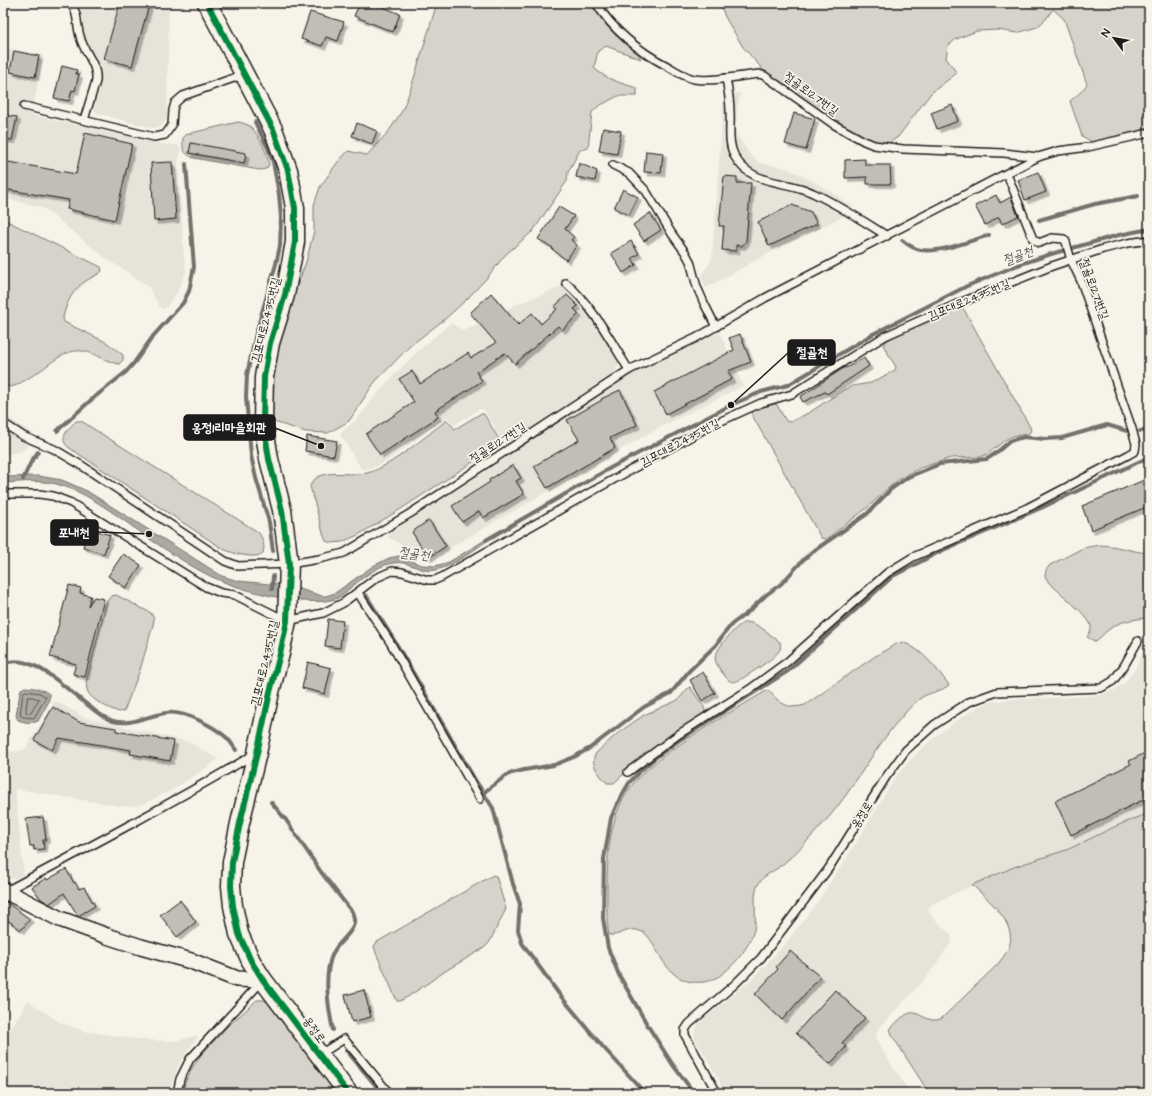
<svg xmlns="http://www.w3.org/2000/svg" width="1152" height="1096" viewBox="0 0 1152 1096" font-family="'Architects Daughter','Poor Story',sans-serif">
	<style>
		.built { fill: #e6e3d9 }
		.green { fill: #d7d3cb; stroke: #7a7874 }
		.water { fill: #aca9a2; stroke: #72716c }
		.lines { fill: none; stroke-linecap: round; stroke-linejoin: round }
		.shore { stroke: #565452; stroke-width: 1 }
		.stream { stroke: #72716c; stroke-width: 4 }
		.building { fill: #c0beb5; stroke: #1c1c1c; filter: url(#shadow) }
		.service-casing { stroke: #1c1c1c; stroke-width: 10 }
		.minor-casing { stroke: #1c1c1c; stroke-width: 18 }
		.tertiary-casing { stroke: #1c1c1c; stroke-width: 21 }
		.service { stroke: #f7f3e8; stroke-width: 7 }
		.minor { stroke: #f7f3e8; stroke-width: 15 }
		.tertiary { stroke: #f7f3e8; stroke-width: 18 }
		.cycleway-casing { stroke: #f7f3e8; stroke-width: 8 }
		.cycleway { stroke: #00873e; stroke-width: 6 }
		.labels { text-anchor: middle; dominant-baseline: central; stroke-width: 3.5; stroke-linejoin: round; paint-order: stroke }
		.street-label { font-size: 12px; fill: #1c1c1c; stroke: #f7f3e8 }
		.water-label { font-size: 13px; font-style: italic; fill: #565452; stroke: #f7f3e8 }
		.leader { fill: none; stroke: #1c1c1c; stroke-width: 1.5 }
		.callout-dot { fill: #1c1c1c; stroke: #f7f3e8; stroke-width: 1.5 }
		.callout { fill: #1c1c1c; stroke: #1c1c1c; stroke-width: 1.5 }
		.callout-label { font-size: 13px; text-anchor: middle; font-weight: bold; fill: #fff }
	</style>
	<defs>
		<filter id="shadow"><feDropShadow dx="3.5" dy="3.5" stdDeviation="0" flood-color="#0004"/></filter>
	</defs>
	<rect width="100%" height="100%" fill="#f7f3e8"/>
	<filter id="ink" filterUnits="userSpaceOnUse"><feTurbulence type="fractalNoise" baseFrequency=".025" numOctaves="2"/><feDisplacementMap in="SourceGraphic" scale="8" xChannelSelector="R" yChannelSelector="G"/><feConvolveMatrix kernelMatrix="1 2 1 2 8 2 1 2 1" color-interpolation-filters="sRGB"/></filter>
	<g filter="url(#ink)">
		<g class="built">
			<path d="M77,3H169L167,116L165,122L159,127L152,128L96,113L94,109L101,79V71L85,39L82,13L79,6Z"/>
			<path d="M8,49H13L43,55L32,115L162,144L177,145L180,147L181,151L178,163L184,256L186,271L177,292L166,308L163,309L160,307L148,286L104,257L46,210L37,206L3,198V51Z"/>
			<path d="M740,93L735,128L736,134L751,156L760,163L787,168L799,174L823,187L853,207L844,216L769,253L706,288L701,275L709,265L712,257L724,94Z"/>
			<path d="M563,286L580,302L611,349L619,364L615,372L505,445L484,410L480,409L454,425L447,417L385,462L375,467L362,470L340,434L358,418L389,380L416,353L451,323L463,331L513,306Z"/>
			<path d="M717,333L721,335L743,386L655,430L432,558H427L421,556L388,537V534L632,373Z"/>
			<path d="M3,412L16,423L34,434L24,450L3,456Z"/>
			<path d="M1149,640V813L1114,827L1069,849L1014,867L990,877L932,904L928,909L930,914L951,935L952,941L926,978L878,1029L876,1036L884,1053L910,1093H724L718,1078L694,1037L695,1031L699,1023L751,980L784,945L814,907L851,851L897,775L915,755L931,740L956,721L978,707L990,702L1017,699L1072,697L1100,695L1114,690L1125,683L1135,669Z"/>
			<path d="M55,701L87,718L189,742L218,759L197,774L168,792L138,806H121L15,789L24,875L21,877L3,881V752L20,751L26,748Z"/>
			<path d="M28,1001L61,1023L84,1031L137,1039L162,1041H176L199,1035L188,1050L177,1068L169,1093H3V1040Z"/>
		</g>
		<g class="green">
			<path d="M437,3H592C599,15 606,27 617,36C628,45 634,46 641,59L606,46L598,51L594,68C607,80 621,83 637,88V96H618L599,106L592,112L588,148L580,150L568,172L567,181L533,231L505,255L486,279L466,300L445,319L411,345L374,383L349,421L328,433L306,432L274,422L271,413V381L274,361L291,302L306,262L314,231V205L320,187L337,163L348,151L367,155L389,131L402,111L411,88Z"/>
			<path d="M720,3H1149V128L1092,142L1082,136L1070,101L1081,92L1087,84L1064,19L1053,9L1046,19L1037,27L1017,33L998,30L977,31L956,39L948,46L946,58L957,73L931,93L898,137L887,144L867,140L836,123L803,101L765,72L743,47L725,17Z"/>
			<path d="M238,122C243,123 247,124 251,127C258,133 269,156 269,165L266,169L259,170L194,158C183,153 182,150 183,138L187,134Z"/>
			<path d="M3,219L101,267L102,271C97,276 91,277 86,281C73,289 66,303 63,318L64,322L68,324L106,342L123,355V360L119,364C106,362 96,353 83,351C66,349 54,361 41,370C34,375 25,380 17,385L10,387L3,384Z"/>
			<path d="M958,308H963L966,313L1030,427L1031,431L1028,434L1013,436L1005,440L989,453L981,457L951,458L920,468L899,479L885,491L867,508L829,537L825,539L821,538L752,415L753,411L759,408L775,404L777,405L786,421L790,422L810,412L842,391L852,386L871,383L895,370L896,367L883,345C888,335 945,312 958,308Z"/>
			<path d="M480,414H484L500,441L499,445L401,509L358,535L342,542L331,543L326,541L323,533L310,486C318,466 349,477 367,473C389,468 427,435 447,420L455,429Z"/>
			<path d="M81,421L258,532C263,538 266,547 262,555C249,558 235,554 223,549L68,447C58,438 69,428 76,421Z"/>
			<path d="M1099,545C1116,545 1132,552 1149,553V618C1123,620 1114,622 1096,642L1087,637C1089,633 1092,630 1091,626C1090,617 1057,590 1049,583L1045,576L1046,570L1050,565L1083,548Z"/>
			<path d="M116,595L151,613L154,619L153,625L140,670L124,711L119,712C110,709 92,701 88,692C86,689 87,685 86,682L107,601L111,596Z"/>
			<path d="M745,622C758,622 770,635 780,642C781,645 781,648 779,651C775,658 748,675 740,680C736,681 734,683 730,681C726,679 714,662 715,658C717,647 736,626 745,622Z"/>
			<path d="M903,642C923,650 937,669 949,685C942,691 932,692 924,696C917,700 911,706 906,712C874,746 854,791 821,826C809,839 797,853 783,864C775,871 765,874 759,883C751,894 758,917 754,930C749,950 724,980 704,982C676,985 666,967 654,946C651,940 647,933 640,931C629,926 619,937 609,935C606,920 607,905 607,890C607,855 609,817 630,788C640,773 656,762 670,751C701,729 734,710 768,690C780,703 787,710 805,705L874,657L896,644Z"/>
			<path d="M690,687L704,707L705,711L704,713L643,756L614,783H607C599,774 588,763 597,752L618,733L644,715L678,700L688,688Z"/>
			<path d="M1149,813V1093H929L893,1037L890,1029C895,1024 903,1015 910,1013C920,1011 927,1024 941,1019L997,965C1001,960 1006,954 1009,947C1018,924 987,898 972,885L1014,867L1069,849L1114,827Z"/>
			<path d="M493,875L496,876L506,909L489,943L484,948L447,970L409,996L400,1001H397L376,953L374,946L377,942Z"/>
			<path d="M257,1000H263L269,1002L337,1093H183L185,1083L192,1068L201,1055L227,1027Z"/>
		</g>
		<g class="water">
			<path d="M38,476L62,480L87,491L222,576L238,581L269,584H284L322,596H326L335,593L373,566L389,558L399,556L422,565L435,566L449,562L490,537L491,538C475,549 454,566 436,570C424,573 415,565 403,563C380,559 355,585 338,598C322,604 303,601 287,599C268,596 237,588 219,580C195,570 173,554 151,540C125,522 94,496 63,486C44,479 23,482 3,483V477Z"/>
			<path d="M25,687C34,688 43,688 50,695L48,703L38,721C32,724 23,722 18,720L16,716L20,692L21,689Z"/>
		</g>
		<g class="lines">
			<g class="shore">
				<path d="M26,691L40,693L46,697L34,718L23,717L20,715L23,693Z"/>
				<path d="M28,697H32L39,699L31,713H27L26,711Z"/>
			</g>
			<g class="stream">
				<path d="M255,122L268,148L273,162L279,194L281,217L280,246L276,264L256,333L247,375L246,397L251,456L256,478L269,522L273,551"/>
				<path d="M1039,220L1095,204L1138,196"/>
				<path d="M902,240C908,245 914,249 921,250C940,253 971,241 989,235"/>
				<path d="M57,431L91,400L126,372L134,363L154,335L183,303L189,291L194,267L186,164"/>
				<path d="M1140,431L1149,430"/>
				<path d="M23,479L31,462L38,452"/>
				<path d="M486,540L612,467L731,405L761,392L788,385L873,334L967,286L1018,265L1051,254L1119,235L1149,229"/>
				<path d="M272,589L273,576"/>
				<path d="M366,595L397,645L474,778L493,808L513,884L520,904L518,930L522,943L559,994L603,1047L645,1093"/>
				<path d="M3,663C11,661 19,660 27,663C46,668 73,694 89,706C96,712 104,718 113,721C131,726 149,715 166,713C184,710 215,727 227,738C231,742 233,746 236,750"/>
				<path d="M483,793L507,775L512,773L524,770L554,765L574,757L590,748L644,707L671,693L689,671L716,645L723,635L732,624L747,613L766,595L781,584L804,559L815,550L867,514L891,489L908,477L940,464L987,459L996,453L1010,441L1016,439L1024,437L1045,439L1062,438L1107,425L1127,431"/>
				<path d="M271,802L286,820L321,872L352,912C361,930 340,938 333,953C323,974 328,1007 333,1030"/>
				<path d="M346,1050L382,1093"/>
				<path d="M694,1093L673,1065L648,1026L619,975L608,948L603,918L604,859L611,818L617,804L629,783L639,772L655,758L681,739L788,671L893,576L941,551L1041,508L1149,457"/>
			</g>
		</g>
		<g class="building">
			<path d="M120,3H142L149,5L132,66L104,59Z"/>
			<path d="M360,3H374L400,14L393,32L354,16Z"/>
			<path d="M310,12L344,22L338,41L326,37L322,46L301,39Z"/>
			<path d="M14,51L39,56L35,77L10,72Z"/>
			<path d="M62,66L77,70L76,74H79L75,91L72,90L69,101L54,98Z"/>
			<path d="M952,105L958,121L937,129L931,113Z"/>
			<path d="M794,113L815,119L806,150L785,144Z"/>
			<path d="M3,115L17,117L12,140L3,139Z"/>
			<path d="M357,123L377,131L372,144L352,136Z"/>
			<path d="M603,128L621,131L617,154L599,151Z"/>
			<path d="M85,133L132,144L115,220L67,209L69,200L3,189V161L76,174Z"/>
			<path d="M191,143L246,153L244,163L189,153Z"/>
			<path d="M646,151L663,153L661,173L644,172Z"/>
			<path d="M865,159V165H890L891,184H867V177L845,178V160Z"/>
			<path d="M172,162L176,219L154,221L151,163Z"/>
			<path d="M579,163L597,171L595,181L576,177Z"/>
			<path d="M1038,172L1046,192L1025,200L1018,180Z"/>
			<path d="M724,176L737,177V183H751L746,241L742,246L736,245V251L722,250L724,226H719Z"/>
			<path d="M623,189L638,197L629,215L614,208Z"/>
			<path d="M996,195L1000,203L1011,197L1018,216L1002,224L999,217L985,225L975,206Z"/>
			<path d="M792,205L811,212L817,224L769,246L758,222Z"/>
			<path d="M559,207L574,216L565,229L574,237L571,240L577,245L566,260L552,249L553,248L538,239Z"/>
			<path d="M650,213L661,230L644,241L633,225Z"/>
			<path d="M631,241L639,254L632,258L636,265L623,273L611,253Z"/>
			<path d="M491,293L518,325L532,313L541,324L557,309L554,307L567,295L578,306L574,309L579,314L562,330L558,326L515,364L505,353L476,372L482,381L435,411L438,417L380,455L366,434L414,402L399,379L412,371L420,384L468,353L471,358L496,343L470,313Z"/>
			<path d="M740,334L751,362L728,371L732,379L666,414L654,392L734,350L729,338Z"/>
			<path d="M864,358L869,366L827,394L825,392L803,402L800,397L845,367L846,368Z"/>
			<path d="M620,390L637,425L610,438L615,448L547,488L534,466L579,440L567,420L602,400L601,399Z"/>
			<path d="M307,436L337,441L334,456L305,451Z"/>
			<path d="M513,465L521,478L516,481L524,494L483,518L479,511L462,522L452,506L490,482L489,480Z"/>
			<path d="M1149,478V506L1091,530L1082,506Z"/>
			<path d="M429,520L446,546L428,558L412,532Z"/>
			<path d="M88,528L110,535L104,554L83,547Z"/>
			<path d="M123,554L141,565L126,588L108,576Z"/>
			<path d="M69,585L81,588L80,593L91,596L88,606L94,597L104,599L85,677L73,674L76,664L50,657Z"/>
			<path d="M328,619L343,621L340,648L325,646Z"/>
			<path d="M308,662L331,668L325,694L302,688Z"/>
			<path d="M703,672L715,693L702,701L690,680Z"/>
			<path d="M53,707L79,722L116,728V731L174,741L170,761L130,754L131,750L59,738L52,750L34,740Z"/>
			<path d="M1149,751V797L1071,835L1055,801L1131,764L1129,761Z"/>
			<path d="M43,817L46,840H43L44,849L34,850V846H30L26,819Z"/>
			<path d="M66,869L74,883L75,882L79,889L84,887L95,906L78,916L64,893L49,904L41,899L32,887L46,878L47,880Z"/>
			<path d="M3,900L30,919L21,930L3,917Z"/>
			<path d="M180,900L196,922L177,937L160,915Z"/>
			<path d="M790,951L820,977L782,1020L755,994L778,969L776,967Z"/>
			<path d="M364,990L371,1017L352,1022L345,995Z"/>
			<path d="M835,990L865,1018L842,1043L846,1047L830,1064L796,1033Z"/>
		</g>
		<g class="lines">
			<defs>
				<g id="service">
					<path d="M70,3C79,13 76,24 80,36C83,52 98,64 96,81L84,120"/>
					<path d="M596,3C614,32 640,52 669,67C677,72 685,77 694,79C715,82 738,76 759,74L765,76L833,124L864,141L874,145L903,149L1004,153L1038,157"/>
					<path d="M726,78C728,89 730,100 730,112C731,127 727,142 735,157C751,186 788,180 813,193C839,205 863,221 887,236"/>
					<path d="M24,106L154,137L165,135L172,125L173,110L175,103L183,96L245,74"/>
					<path d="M613,165L629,173L646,191L672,234L685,252L690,261L697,287L704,303L716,327"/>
					<path d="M566,283C593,306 610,340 629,370"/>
					<path d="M3,423L23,436L54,449L81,465L225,561L238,566L289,564L319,559L344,553L411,513L629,370L696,338L765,298L1038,157L1058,151L1088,147L1149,133"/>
					<path d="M3,494H39L53,496L71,503L206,587L221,593L235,595L287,621L323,613L343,603L376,578L392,571L402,572L428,580H435L442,577L591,492L710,426L761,403L792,394L885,336L957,304L1052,266L1103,249L1128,243L1149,240"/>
					<path d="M358,593L390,642L480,799"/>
					<path d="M628,772L679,734L750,689L787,662L887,573L913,557L1027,508L1128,455L1135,451L1136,444L1132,429L1081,281L1071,260L1066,242L1064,239L1052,238L1039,243L1033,239L1007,174"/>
					<path d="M6,891C89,847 172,803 253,755"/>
					<path d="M319,1055L344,1039L389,1093"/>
					<path d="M177,1093L180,1079L190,1059L262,981"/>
					<path d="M717,1093L685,1035V1030L689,1024L735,984L761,958L829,868L886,777L906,750L934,725L969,702L997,692L1101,688L1113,681L1124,666L1138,641"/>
				</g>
				<path id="minor" d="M3,890L60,919L107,936L141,947L191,961L237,979L263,980"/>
				<path id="tertiary" d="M207,3L273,129L288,170L295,208V242L285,295L270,343L264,377L263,421L269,459L282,510L289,564L287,621L280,654L270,692L257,753L240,823L232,862L231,886L233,906L239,934L251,961L263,980L348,1093"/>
			</defs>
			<use href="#service" class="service-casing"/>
			<use href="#minor" class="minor-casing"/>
			<use href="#tertiary" class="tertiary-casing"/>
			<use href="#service" class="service"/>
			<use href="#minor" class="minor"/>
			<use href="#tertiary" class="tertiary"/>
			<defs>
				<path id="cycleway" d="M207,3L273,129L288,170L295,208V242L285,295L270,343L264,377L263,421L269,459L282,510L289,564L287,621L280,654L270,692L257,753L240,823L232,862L231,886L233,906L239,934L251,961L263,980L348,1093"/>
			</defs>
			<use href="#cycleway" class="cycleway-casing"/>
			<use href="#cycleway" class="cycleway"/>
		</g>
	</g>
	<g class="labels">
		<g class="street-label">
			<text transform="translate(811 94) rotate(36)">절골로127번길</text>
			<text transform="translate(1094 289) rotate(70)">절골로127번길</text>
			<text transform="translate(969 300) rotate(-23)">김포대로2435번길</text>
			<text transform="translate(266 320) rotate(-76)">김포대로2435번길</text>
			<text transform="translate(498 443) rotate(-33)">절골로127번길</text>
			<text transform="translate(680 443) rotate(-28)">김포대로2435번길</text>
			<text transform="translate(265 663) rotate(-77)">김포대로2435번길</text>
			<text transform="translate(862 815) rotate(-58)">옹정로</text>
			<text transform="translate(314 1030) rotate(54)">옹정로</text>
		</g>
		<g class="water-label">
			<text transform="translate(1018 256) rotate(-21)">절골천</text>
			<text transform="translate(414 554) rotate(7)">절골천</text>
		</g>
	</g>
	<path class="leader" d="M731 405L788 353M321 446L275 428M149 534L98 532"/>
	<g class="callout-dot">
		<circle cx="731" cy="405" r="4"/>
		<circle cx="321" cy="446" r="4"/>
		<circle cx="149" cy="534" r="4"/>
	</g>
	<g class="callout">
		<rect x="788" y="340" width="47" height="25" rx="4"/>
		<rect x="184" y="415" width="91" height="25" rx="4"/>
		<rect x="51" y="520" width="47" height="25" rx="4"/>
	</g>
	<g class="callout-label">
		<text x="812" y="357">절골천</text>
		<text x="229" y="432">옹정1리마을회관</text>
		<text x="74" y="537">포내천</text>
	</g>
	<rect width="1152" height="1096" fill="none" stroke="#f7f3e8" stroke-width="16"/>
	<rect x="8" y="8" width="1136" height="1080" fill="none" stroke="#1c1c1c" stroke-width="1.5" filter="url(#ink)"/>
	<g transform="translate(1114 38) rotate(302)" stroke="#f7f3e8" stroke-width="3" paint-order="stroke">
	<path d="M0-3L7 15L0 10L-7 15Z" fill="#1c1c1c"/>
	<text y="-6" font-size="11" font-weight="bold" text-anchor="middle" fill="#1c1c1c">N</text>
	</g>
</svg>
